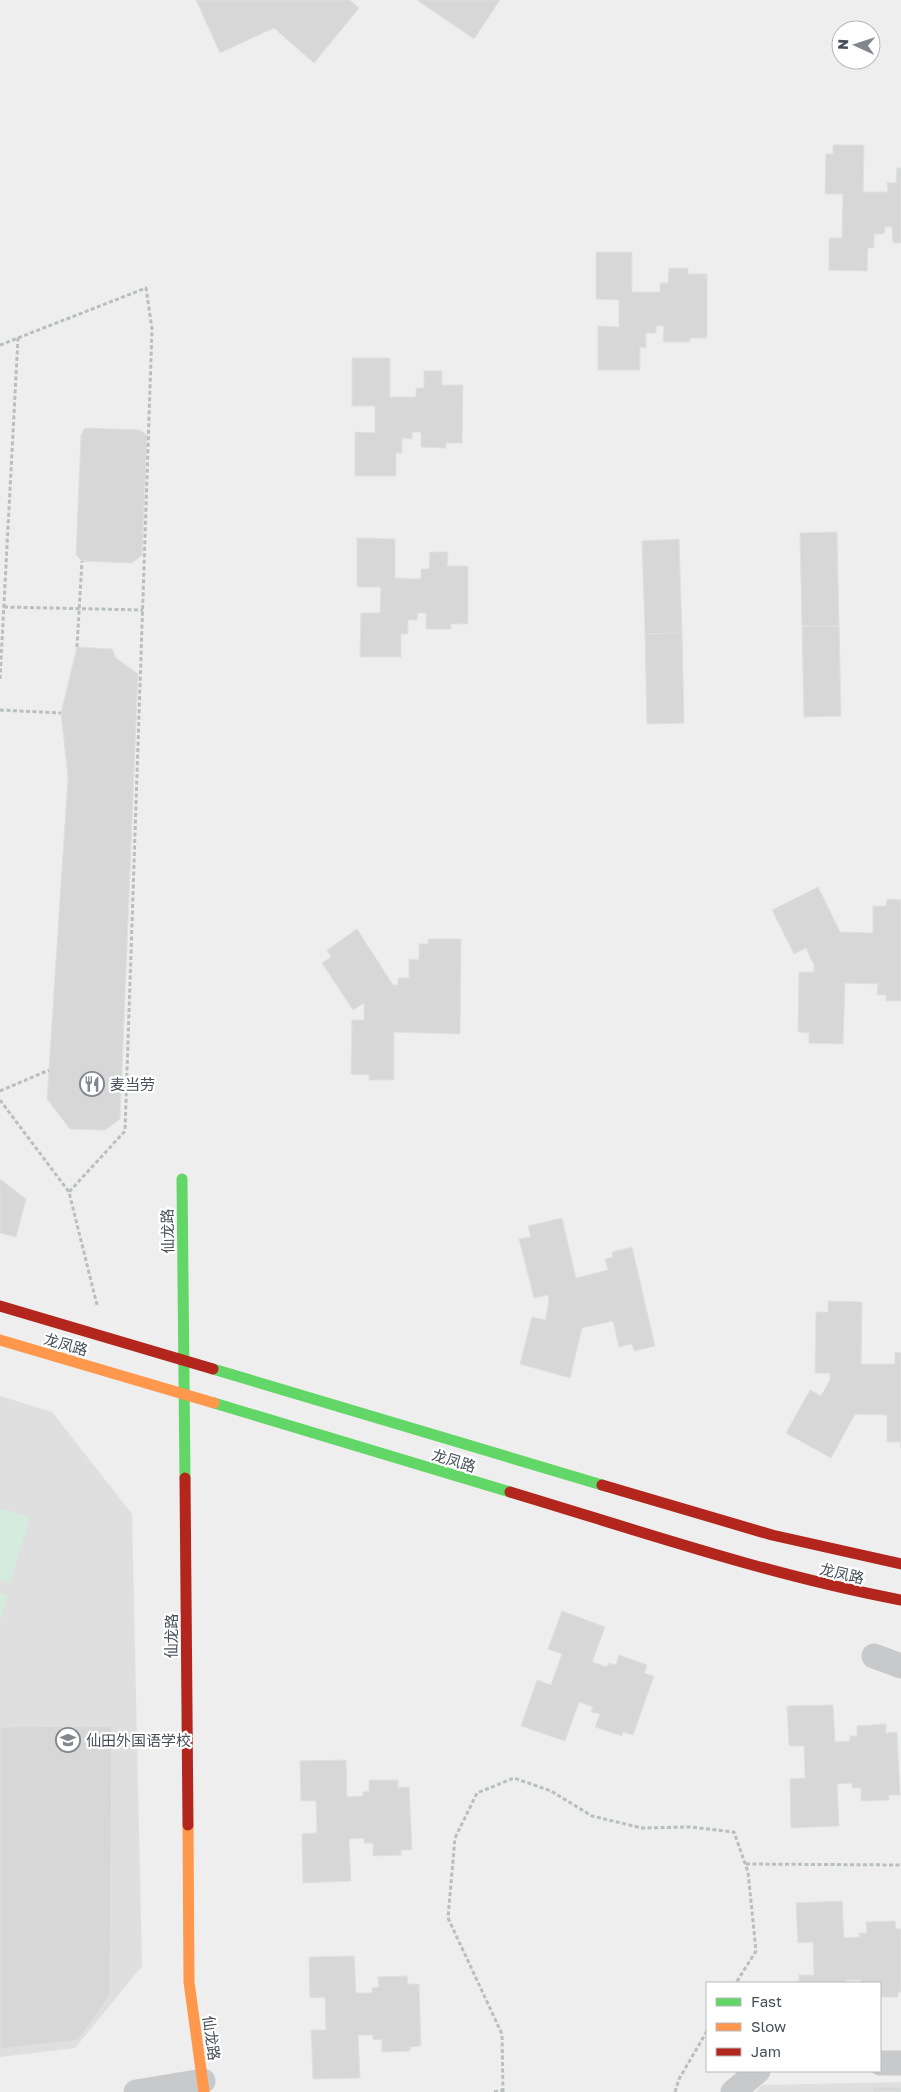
<svg xmlns="http://www.w3.org/2000/svg" width="901" height="2092" viewBox="0 0 901 2092" font-family="'Golos Text','Noto Sans SC',sans-serif">
	<style>
		.education { fill: #e0dfdf }
		.green { fill: #d4ebde }
		.building { fill: #d7d7d8; stroke: #dfe0e0 }
		.lines { fill: none; stroke-linecap: round; stroke-linejoin: round }
		.path { stroke: #b7c0be; stroke-width: 3; stroke-dasharray: 4 2.5; stroke-linecap: butt }
		.street { stroke: #c8c9cb; stroke-width: 25 }
		.fast { stroke: #63d668; stroke-width: 11 }
		.slow { stroke: #ff974d; stroke-width: 11 }
		.jam { stroke: #b3261e; stroke-width: 11 }
		.path-bridge { stroke: #b7c0be; stroke-width: 3; stroke-dasharray: 4 2.5; stroke-linecap: butt }
		.labels { text-anchor: middle; dominant-baseline: central; stroke-width: 4.5; stroke-linejoin: round; paint-order: stroke }
		.poi-label { font-size: 15px; fill: #474f58; stroke: #fff; text-anchor: start }
		.street-label { font-size: 15px; fill: #474f58; stroke: #fff }
	</style>
	<rect width="100%" height="100%" fill="#eee"/>
	<g class="education">
		<path d="M0,1396L52,1412L132,1514L142,1966L75,2048L0,2057Z"/>
		<path d="M901,2082V2092H755L762,2085Z"/>
	</g>
	<g class="green">
		<path d="M0,1508L30,1517L10,1583L0,1580Z"/>
		<path d="M0,1593L8,1596L0,1622Z"/>
	</g>
	<g class="building">
		<path d="M196,0H350L359,8L314,63L274,28L220,53Z"/>
		<path d="M417,0H500L474,39Z"/>
		<path d="M833,145H864L863,192H888L887,183H896L897,168H901V243H893L892,227H885L884,234H874V248H868L867,271L829,270V238H842L843,194H825L826,154H833Z"/>
		<path d="M596,252H632V292H660V283H668L669,268H688V274H707V338H690V342H663L664,326H656V333H646V348L640,347V370H598V326L619,327V300L596,299Z"/>
		<path d="M352,358H390V397H416V388H424V371H442V385H463L462,443H446V448L421,447V432H412V439L402,438V453H396V476H355V432L375,433V406H352Z"/>
		<path d="M85,428L139,430L147,435L142,555L132,563L82,561L76,555L81,435Z"/>
		<path d="M837,532L839,626H802L800,533Z"/>
		<path d="M357,538L395,539V578L421,579V569H429L430,552H448L447,566H468V624H451V629H426V613H418L417,620H408V634H401V657H360L361,613H380L381,587H357Z"/>
		<path d="M679,539L682,633L645,634L642,541Z"/>
		<path d="M802,626H839L841,716L804,717Z"/>
		<path d="M682,633L684,723L647,724L645,634Z"/>
		<path d="M77,647L112,649L116,658L138,674L120,1119L105,1130L70,1129L47,1099L68,777L61,713Z"/>
		<path d="M818,887L840,932L873,933V906H886L887,899L901,900V1001H886V995H877L878,984L845,983L843,1044L809,1043V1033L798,1032L799,972H814V965L806,948L794,954L772,910Z"/>
		<path d="M357,929L393,985H398V978H409V959L419,960V944H428V939H461L460,1034L394,1032V1080H369V1075L351,1074L352,1020H364V1003L353,1010L322,963L331,957L327,950Z"/>
		<path d="M0,1179L26,1199L16,1237L0,1233Z"/>
		<path d="M562,1218L576,1278L608,1270L605,1259L613,1257L612,1252L632,1247L655,1346L634,1351L632,1344L619,1347L613,1321L582,1328L570,1378L520,1364L532,1317L545,1320L549,1302L548,1295L534,1298L519,1239L531,1237L528,1226Z"/>
		<path d="M828,1301L862,1302L861,1364H895V1352L901,1353V1448L900,1442H887V1415L855,1414L831,1458L786,1433L810,1390L821,1396L830,1380V1373H815L816,1312H828Z"/>
		<path d="M562,1611L605,1627L592,1662L607,1667L609,1663L616,1665L619,1655L647,1665L644,1673L654,1676L633,1735L623,1732L622,1736L595,1727L600,1714L591,1712L593,1707L579,1702L565,1741L521,1726L537,1680L551,1685L562,1654L548,1649Z"/>
		<path d="M833,1705L835,1742L850,1741V1736H857V1726L886,1724V1733L897,1732L900,1795H889V1800L861,1801V1788H852V1783L837,1784L839,1826L791,1828L790,1779L805,1778L804,1746H789L787,1706Z"/>
		<path d="M112,1726L110,1995L78,2040L0,2049V1727Z"/>
		<path d="M346,1760L347,1797L363,1796V1792L369,1791V1780H398V1788L409,1787L412,1850H401V1855L373,1856V1843H364V1838L349,1839L351,1881L303,1883L302,1834L317,1833L316,1801H301L300,1761Z"/>
		<path d="M842,1901L844,1938L860,1937L859,1933H867L866,1922L895,1921L896,1929H901V1992H898V1997H880V1983H861V1980H846V1983H799V1975H814L813,1942L798,1943L796,1903Z"/>
		<path d="M354,1956L356,1993H372V1988L379,1987L378,1977L407,1976L408,1984H419L421,2046L410,2047V2051L382,2052V2039L373,2040V2035H358L360,2078L313,2079L311,2030H326L325,1997L310,1998L309,1957Z"/>
		<rect x="873" y="2087" width="28" height="5"/>
	</g>
	<g class="lines">
		<g class="path">
			<path d="M0,345L146,288L152,329L125,1131L69,1192"/>
			<path d="M4,607L143,610"/>
			<path d="M0,679L18,338"/>
			<path d="M0,710L61,713"/>
			<path d="M0,1091L49,1070"/>
			<path d="M0,1100L69,1192L97,1305"/>
			<path d="M746,1864L901,1865"/>
			<path d="M494,2092L503,2090"/>
			<path d="M503,2092L502,2034L448,1918L455,1838L477,1793L514,1778L551,1791L592,1816L642,1828L690,1827L734,1832L748,1872L756,1951L736,1983"/>
			<path d="M675,2092L679,2079L707,2031"/>
		</g>
		<g class="street">
			<path d="M874,1656L901,1666"/>
			<path d="M880,2063H901"/>
			<path d="M136,2092L203,2081"/>
			<path d="M733,2092L758,2071"/>
		</g>
		<g class="fast">
			<path d="M182,1179L185,1478"/>
			<path d="M213,1369L602,1485"/>
			<path d="M214,1403L510,1492"/>
		</g>
		<g class="slow">
			<path d="M0,1340L214,1403"/>
			<path d="M188,1825L189,1982L204,2092"/>
		</g>
		<g class="jam">
			<path d="M0,1306L213,1369"/>
			<path d="M185,1478L188,1825"/>
			<path d="M602,1485L772,1535L901,1564"/>
			<path d="M510,1492C640,1531 768,1575 901,1600"/>
		</g>
		<path class="path-bridge" d="M77,647L82,561"/>
	</g>
	<defs>
		<symbol id="restaurant-ring" viewBox="-11 -11 22 22"><circle r="9.5" fill="#fff" stroke="#81878c" stroke-width="1.5"/><path d="M-5-6h1v4h1v-4h1v4h1v-4h1v5L-1.5 .5V6h-2V.5L-5-1ZM5-6V6H3V1.5H1.5Q1.5-4 5-6Z" fill="#81878c"/></symbol>
		<symbol id="school-ring" viewBox="-11 -11 22 22"><circle r="9.5" fill="#fff" stroke="#81878c" stroke-width="1.5"/><path d="M0-5L7-2L0 1L-7-2ZM-4 1L0 2.5L4 1V4Q0 6-4 4Z" fill="#81878c"/></symbol>
	</defs>
	<g fill-rule="evenodd">
		<use href="#restaurant-ring" x="78" y="1070" width="28" height="28"/>
		<use href="#school-ring" x="54" y="1726" width="28" height="28"/>
	</g>
	<g class="labels">
		<g class="poi-label">
			<text x="110" y="1084">麦当劳</text>
			<text x="86" y="1740">仙田外国语学校</text>
		</g>
		<g class="street-label">
			<text transform="translate(167 1231) rotate(-91)">仙龙路</text>
			<text transform="translate(66 1344) rotate(16)">龙凤路</text>
			<text transform="translate(454 1460) rotate(17)">龙凤路</text>
			<text transform="translate(842 1573) rotate(13)">龙凤路</text>
			<text transform="translate(171 1636) rotate(-90)">仙龙路</text>
			<text transform="translate(212 2038) rotate(82)">仙龙路</text>
		</g>
	</g>
	<rect x="706" y="1982" width="175" height="90" fill="#ffffff" stroke="#b5b9bc"/>
	<rect x="716" y="1998" width="25" height="8" fill="#63d668" stroke="#b5b9bc"/>
	<text x="751" y="2007" font-size="15" fill="#474f58">Fast</text>
	<rect x="716" y="2023" width="25" height="8" fill="#ff974d" stroke="#b5b9bc"/>
	<text x="751" y="2032" font-size="15" fill="#474f58">Slow</text>
	<rect x="716" y="2048" width="25" height="8" fill="#b3261e" stroke="#b5b9bc"/>
	<text x="751" y="2057" font-size="15" fill="#474f58">Jam</text>
	<g transform="translate(856 45) rotate(273)"><circle r="24" fill="#ffffff" stroke="#b5b9bc"/>
	<path d="M0-4L9 19L0 12L-9 19Z" fill="#81878c"/>
	<text y="-8" font-size="14" font-weight="bold" text-anchor="middle" fill="#474f58">N</text>
	</g>
</svg>
